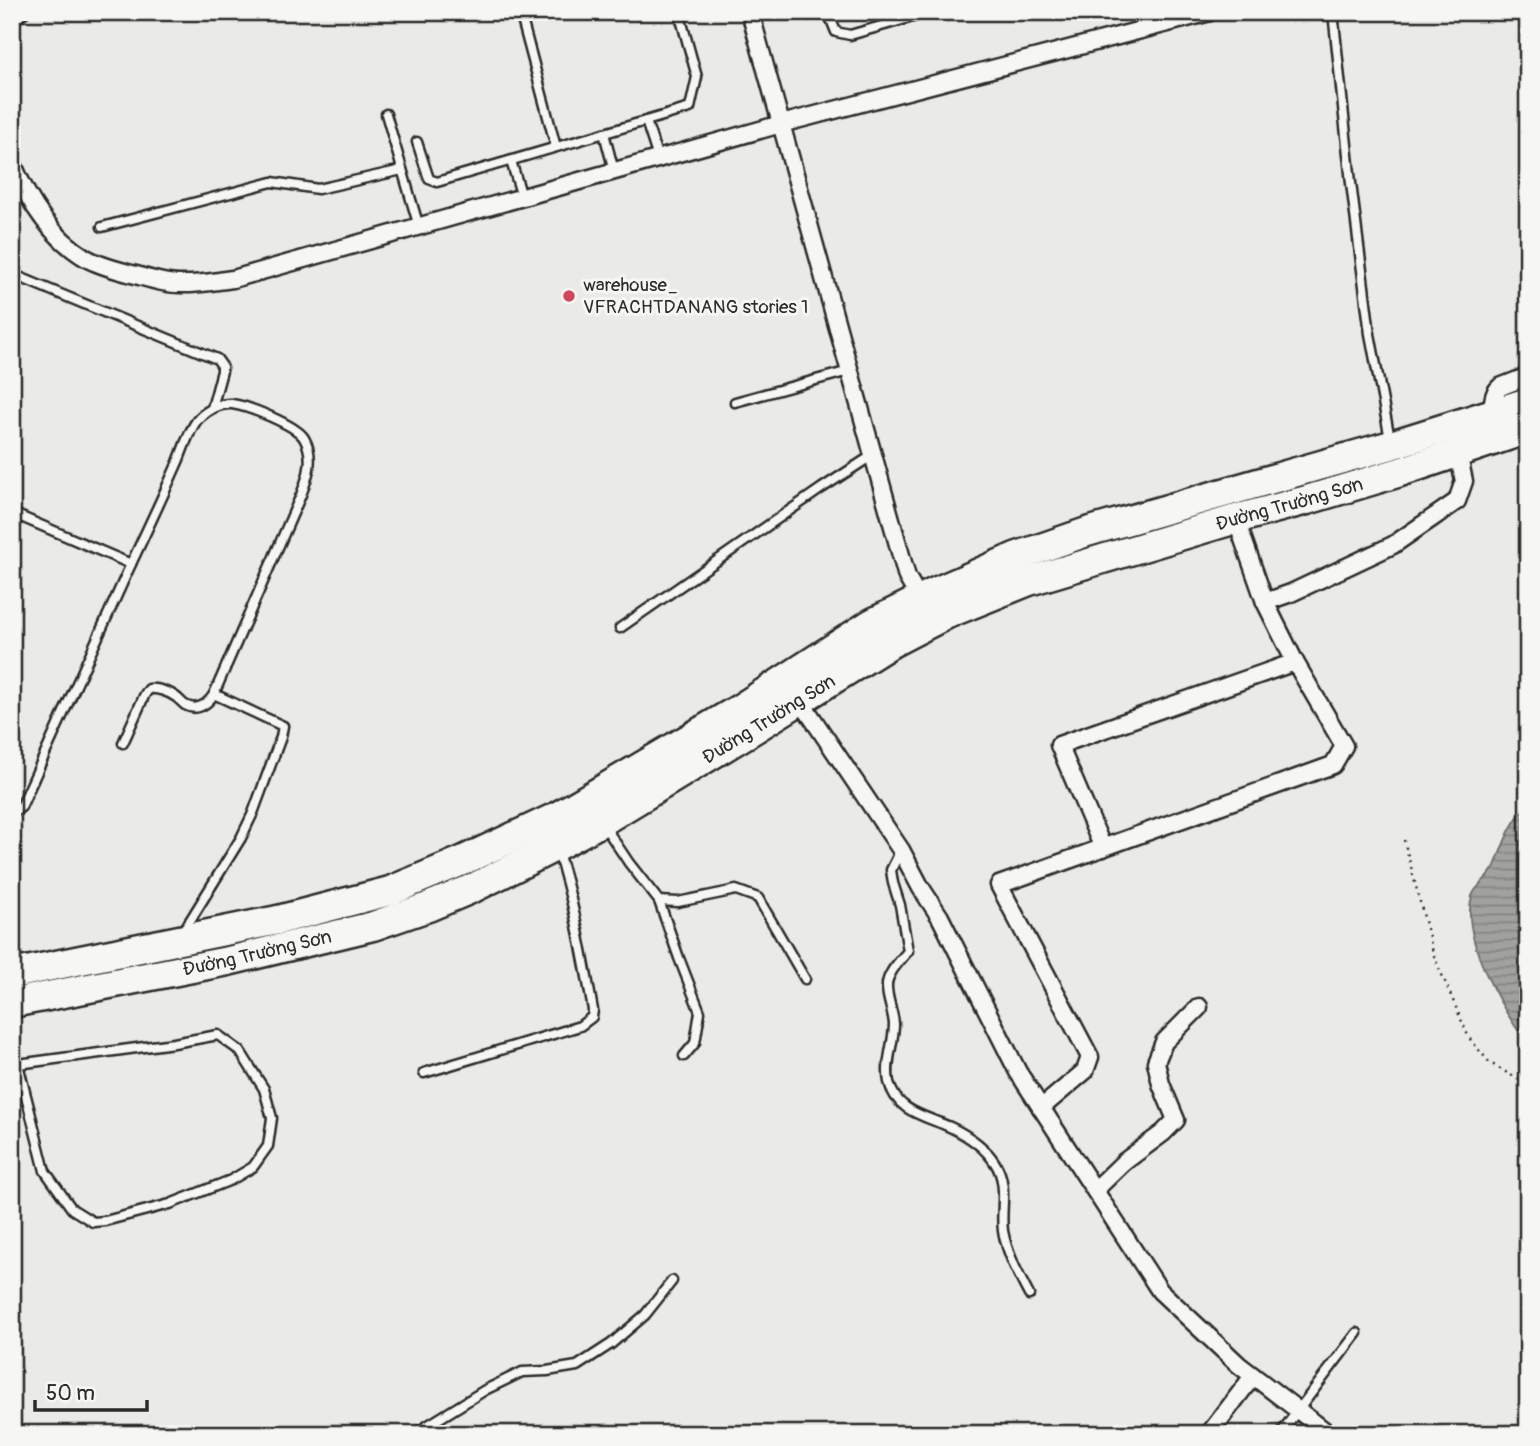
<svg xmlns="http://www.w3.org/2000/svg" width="1540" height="1446" viewBox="0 0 1540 1446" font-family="Pangolin,sans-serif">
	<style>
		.water { fill: url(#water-rules); stroke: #727270; stroke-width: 2 }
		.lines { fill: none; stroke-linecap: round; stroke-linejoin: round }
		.service-casing { stroke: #2b2b2b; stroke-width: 13 }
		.minor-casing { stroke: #2b2b2b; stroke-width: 21 }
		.trunk-casing { stroke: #2b2b2b; stroke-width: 33 }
		.path { stroke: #2b2b2b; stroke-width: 2.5; stroke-dasharray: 2 5; stroke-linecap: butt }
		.service { stroke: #f6f6f2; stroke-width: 8 }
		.minor { stroke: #f6f6f2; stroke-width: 16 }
		.trunk { stroke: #f6f6f2; stroke-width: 28 }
		.poi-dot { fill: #d1495b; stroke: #f6f6f2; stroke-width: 2.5 }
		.labels { text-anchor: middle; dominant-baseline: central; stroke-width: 6; stroke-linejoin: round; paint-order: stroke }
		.poi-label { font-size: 19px; fill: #2b2b2b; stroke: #f6f6f2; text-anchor: start }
		.street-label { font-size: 19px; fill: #2b2b2b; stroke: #f6f6f2 }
	</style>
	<defs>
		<pattern id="water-rules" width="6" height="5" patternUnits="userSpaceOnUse" patternTransform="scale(1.75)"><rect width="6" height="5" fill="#a1a19e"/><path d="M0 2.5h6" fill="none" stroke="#838381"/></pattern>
	</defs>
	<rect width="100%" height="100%" fill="#eaeae6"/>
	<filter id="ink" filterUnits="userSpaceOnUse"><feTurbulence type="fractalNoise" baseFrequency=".0143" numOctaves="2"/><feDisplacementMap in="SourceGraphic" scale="14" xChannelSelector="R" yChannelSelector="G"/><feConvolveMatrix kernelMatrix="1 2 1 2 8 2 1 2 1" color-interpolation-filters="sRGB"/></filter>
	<g filter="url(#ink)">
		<path class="water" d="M1528,805V1044C1503,1011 1460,939 1472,896C1476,885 1490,877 1495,866C1504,843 1510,823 1528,805Z"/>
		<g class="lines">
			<defs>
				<g id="service">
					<path d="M520,12L556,147"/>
					<path d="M828,12L836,32L850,35L930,12"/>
					<path d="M1333,12L1351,183L1370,334L1390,439"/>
					<path d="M12,18L20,16L25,12"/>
					<path d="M386,114L419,227"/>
					<path d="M646,121L658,158"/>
					<path d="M604,133L614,171"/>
					<path d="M417,142L429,179L437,182L690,108L697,77L679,12"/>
					<path d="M511,161L522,197"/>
					<path d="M102,227L272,182L318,189L402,170"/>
					<path d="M12,274L217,359L222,366V371L212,408"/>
					<path d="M735,402L849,371"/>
					<path d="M12,513L131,564L21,807L12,813"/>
					<path d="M131,564C147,530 163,496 178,462C183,450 190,427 199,418C207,410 220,403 232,404C248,406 296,425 304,438C315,457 308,477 301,495L214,694L283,726L281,737L253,813L241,838L183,932"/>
					<path d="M620,628L822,488L873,455"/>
					<path d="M123,743L145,694L149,689C158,688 169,692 176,697C179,699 182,703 185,705C197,712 208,704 214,694"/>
					<path d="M605,827L629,863L659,901L678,902L736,890L758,898L805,979"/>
					<path d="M901,850L891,870L893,883L900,905L908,951C900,961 886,974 887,987C887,999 893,1011 894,1024C894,1043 885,1063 889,1082C896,1112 926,1116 950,1127C967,1135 985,1147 995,1163C1009,1185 1000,1208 1003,1231C1007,1253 1018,1274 1029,1295"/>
					<path d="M659,901L679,958L700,1012L695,1043L684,1056"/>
					<path d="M12,1059L18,1064L45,1171L72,1209L93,1222L105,1221L170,1204L231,1180L253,1167L268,1146L272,1118L264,1089L240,1051L218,1035L174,1043L18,1064"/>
					<path d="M424,1073L580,1026L592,1017L593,1010C583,955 574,902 557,849"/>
					<path d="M414,1434L485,1390L522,1372L547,1371L577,1366L611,1344L645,1315L672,1281"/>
					<path d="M1280,1434L1357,1333"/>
				</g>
				<g id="minor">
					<path d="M750,12L907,577L920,600"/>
					<path d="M12,162C27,199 51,237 86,258C100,266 117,270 132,274C147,278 164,284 179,284C197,285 216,281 233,279L781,124L1210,12"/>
					<path d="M1492,413C1493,404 1492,394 1500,387L1528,376"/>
					<path d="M1236,519L1265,602"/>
					<path d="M800,700L901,850L921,888L940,917L1018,1072L1160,1291L1239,1365L1329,1434"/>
					<path d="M1103,848L1059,745L1295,662"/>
					<path d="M1041,1108L1085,1071L1090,1057L999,885L1333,765L1344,746L1295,662L1265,602L1291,593L1393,545L1457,501L1464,481L1458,453"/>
					<path d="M1095,1190L1124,1162L1163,1133L1176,1120L1161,1084L1156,1062L1164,1042L1199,1007"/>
					<path d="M1209,1434L1253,1376"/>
				</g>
				<g id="trunk">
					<path d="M12,974L278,920L390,891L462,861L556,817L739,709L872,623L935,592L1015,557L1087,532L1391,445L1528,402"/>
					<path id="s1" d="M12,1003L228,961L373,926L428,907L473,888L551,849L601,822L754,729L893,642L947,614L1029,581L1236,519L1307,500L1397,473L1528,429"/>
				</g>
			</defs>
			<use href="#service" class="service-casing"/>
			<use href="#minor" class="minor-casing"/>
			<use href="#trunk" class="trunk-casing"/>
			<path class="path" d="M1404,840L1434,956L1469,1038L1490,1063L1528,1085"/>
			<use href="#service" class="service"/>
			<use href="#minor" class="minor"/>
			<use href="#trunk" class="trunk"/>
		</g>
	</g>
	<circle class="poi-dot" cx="569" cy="296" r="7"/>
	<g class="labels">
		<g class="poi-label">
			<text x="583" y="285">warehouse_<tspan x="583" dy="22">VFRACHTDANANG stories 1</tspan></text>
		</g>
		<g class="street-label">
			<text stroke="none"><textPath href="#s1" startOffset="1384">Đường Trường Sơn</textPath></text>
			<text stroke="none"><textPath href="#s1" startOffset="817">Đường Trường Sơn</textPath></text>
			<text stroke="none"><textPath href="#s1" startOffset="250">Đường Trường Sơn</textPath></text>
		</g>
	</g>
	<rect width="1540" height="1446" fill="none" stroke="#f6f6f2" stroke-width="42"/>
	<rect x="21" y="21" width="1498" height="1404" fill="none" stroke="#2b2b2b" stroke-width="2.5" filter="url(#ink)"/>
	<path d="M35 1400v10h112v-10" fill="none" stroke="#2b2b2b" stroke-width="3.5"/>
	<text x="46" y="1400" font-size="21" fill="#2b2b2b" stroke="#f6f6f2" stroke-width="5" paint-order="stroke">50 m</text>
</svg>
